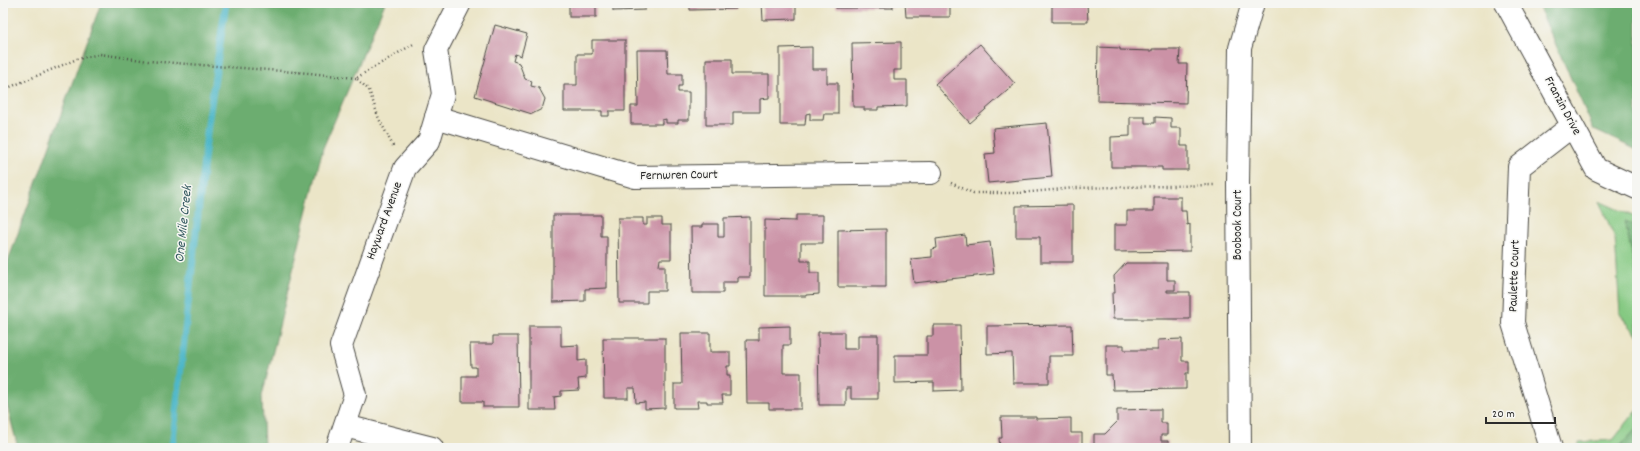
<svg xmlns="http://www.w3.org/2000/svg" width="1640" height="451" viewBox="0 0 1640 451" font-family="Dekko,sans-serif">
	<style>
		.green { fill: #85c982; stroke: #587a56 }
		.forest { fill: #6cad70; stroke: #4c6c4e }
		.lines { fill: none; stroke-linecap: round; stroke-linejoin: round }
		.stream { stroke: #4ab5c7; stroke-width: 7 }
		.building { fill: #cb92a6 }
		.minor-casing { stroke: #484742; stroke-width: 24 }
		.path { stroke: #484742; stroke-width: 2.5; stroke-dasharray: 1 3; stroke-linecap: butt }
		.minor { stroke: #fff; stroke-width: 22 }
		.labels { text-anchor: middle; dominant-baseline: central; stroke-width: 3; stroke-linejoin: round; paint-order: stroke }
		.street-label { font-size: 13px; fill: #2b2b2b; stroke: #f6f6f2 }
		.water-label { font-size: 14px; font-style: italic; fill: #365b62; stroke: #f6f6f2 }
	</style>
	<rect width="100%" height="100%" fill="#f6f6f2"/>
	<filter id="ink" filterUnits="userSpaceOnUse"><feTurbulence type="fractalNoise" baseFrequency=".025" numOctaves="2"/><feDisplacementMap in="SourceGraphic" scale="8" xChannelSelector="R" yChannelSelector="G"/><feConvolveMatrix kernelMatrix="1 2 1 2 8 2 1 2 1" color-interpolation-filters="sRGB"/></filter>
	<filter id="wash" filterUnits="userSpaceOnUse"><feTurbulence type="fractalNoise" baseFrequency=".012" numOctaves="4" result="noise"/><feDisplacementMap in="SourceGraphic" scale="16" xChannelSelector="R" yChannelSelector="G"/><feGaussianBlur stdDeviation="0.9" result="paint"/><feColorMatrix in="noise" values="0 0 0 0 0 0 0 0 0 0 0 0 0 0 0 0 0 1.4 0 .05"/><feComposite in="paint" operator="in"/></filter>
	<g filter="url(#wash)">
		<rect width="100%" height="100%" fill="#ebe5c7"/>
		<g class="green">
			<path d="M1599,201L1637,218V335L1620,314L1615,238Z"/>
			<path d="M1637,410V448H1579V442L1613,440Z"/>
		</g>
		<g class="forest">
			<path d="M101,3H385L323,148L262,396L264,448H18L3,390V275Z"/>
			<path d="M1537,3H1637V150L1594,130Z"/>
			<path d="M1625,221L1637,226V279Z"/>
			<path d="M1637,428V448H1618Z"/>
		</g>
		<g class="lines">
			<path class="stream" d="M172,448L208,124L226,3"/>
		</g>
		<g id="blocks">
			<g class="building">
				<rect x="569" y="3" width="27" height="14"/>
				<path d="M613,3H645V10L613,11Z"/>
				<path d="M690,3H737L736,9L690,10Z"/>
				<path d="M762,3H796V19L763,20Z"/>
				<rect x="836" y="3" width="57" height="5"/>
				<path d="M905,3H950V17H906Z"/>
				<path d="M1052,3H1087L1088,22H1052Z"/>
				<path d="M495,25L527,34L521,56L515,54L513,61L519,63L525,79L532,81L531,86L539,88L545,99L542,109L532,114L475,96Z"/>
				<path d="M592,40H625V111H609V116H602V111H564V85H577V54H592Z"/>
				<path d="M901,42V70H894V80H907V106L878,107V110H864V107H853L852,43Z"/>
				<path d="M980,44L1015,84L970,123L935,84Z"/>
				<path d="M812,47V69H827V83H838V114H824L823,120H810V113L806,114L805,125H780V48Z"/>
				<path d="M1098,47L1120,48V50L1152,51V49H1180L1179,64H1187L1186,103L1097,101Z"/>
				<path d="M637,50H667L668,74H682V86H678V92H689V120H678V123H666V119L662,120V124H631V106H638Z"/>
				<path d="M706,59H732V74H769V98L760,99V112H733V125H706Z"/>
				<path d="M1130,117H1145V123H1155V117L1171,118V128H1181V146H1188V170H1162V167H1111V137L1130,136Z"/>
				<path d="M1047,123L1052,177L988,183L985,154L995,153L993,128Z"/>
				<path d="M1154,197H1181V211H1186L1187,225L1190,224V251L1114,252V225H1127V211H1154Z"/>
				<path d="M1073,205V262H1040V237H1016V206Z"/>
				<path d="M553,215H601V236H607V288L585,289V301L553,302Z"/>
				<path d="M796,215H823V243H801V261H810V273H819V294L806,295V296H765V220L796,221Z"/>
				<path d="M750,217V277H738V282H723V293H692L691,227H702V224H718V237H724V218Z"/>
				<path d="M618,218H643V225H647V218H662V225H671V259H660L659,266H665V291H647V303H619Z"/>
				<path d="M886,229V287H838V230Z"/>
				<path d="M965,235L966,245L990,242L994,274L914,283L911,259L932,257V249L937,248L936,239Z"/>
				<path d="M1126,263H1167V280H1175V290H1167V292H1190V319H1113L1112,293H1115L1114,276Z"/>
				<path d="M933,325H960L961,390L934,391V382L895,383V355H927V336H933Z"/>
				<path d="M1072,325L1073,356H1049V383H1013L1012,353L987,354V326Z"/>
				<path d="M529,326H561V346L578,345V361L586,360V378L578,379L579,390L561,391V396L554,397L555,410H529Z"/>
				<path d="M790,326V345H783V373H801V409H769V403H747L746,340H759V327Z"/>
				<path d="M818,332H844V349H858V335H878V399H851V388H846V405H819Z"/>
				<path d="M681,333H710V352H730V366H727V375H730V395H722L723,403H707V401H697L698,408H674V384H682Z"/>
				<path d="M493,336H518L519,407H483V402H462V376H476V367H471L470,344H493Z"/>
				<path d="M603,338H665V408L645,409V402L636,403L635,388H628V398H604Z"/>
				<path d="M1182,339V361H1189V373H1186V389L1113,390L1112,375H1106V345H1124V350H1158V340Z"/>
				<path d="M1161,409V423H1167V435H1161V441H1168V448H1094V434H1105L1117,422V410Z"/>
				<path d="M1001,417H1036V419L1071,418V433H1082V448H1000L999,438H1002Z"/>
			</g>
		</g>
	</g>
	<g filter="url(#ink)">
		<use href="#blocks" fill-opacity="0" stroke="#484742" stroke-width="1"/>
		<g class="lines">
			<defs>
				<g id="minor">
					<path d="M1506,3L1596,169L1637,188"/>
					<path d="M436,117L635,177L931,173"/>
					<path d="M345,426L432,448"/>
					<path d="M337,448L355,395L341,346L405,168L429,141L443,94L436,50L460,3"/>
					<path d="M1240,448L1238,184L1240,48L1253,3"/>
					<path d="M1551,448L1513,323L1519,167L1572,126"/>
				</g>
			</defs>
			<use href="#minor" class="minor-casing"/>
			<g class="path">
				<path d="M3,90L77,59L100,54L148,61L309,73L356,78"/>
				<path d="M393,146L379,119L369,90L356,78L415,43"/>
				<path d="M951,183L973,193H1019L1075,188L1215,185"/>
			</g>
			<use href="#minor" class="minor"/>
		</g>
	</g>
	<g class="labels">
		<g class="street-label">
			<text transform="translate(1562 106) rotate(62)">Franzin Drive</text>
			<text transform="translate(679 176) rotate(-1)">Fernwren Court</text>
			<text transform="translate(385 221) rotate(-70)">Hayward Avenue</text>
			<text transform="translate(1238 225) rotate(-90)">Boobook Court</text>
			<text transform="translate(1515 276) rotate(-88)">Paulette Court</text>
		</g>
		<g class="water-label">
			<text transform="translate(184 224) rotate(-84)">One Mile Creek</text>
		</g>
	</g>
	<rect width="1640" height="451" fill="none" stroke="#f6f6f2" stroke-width="16"/>
	<path d="M1486 417v6h69v-6" fill="none" stroke="#2b2b2b" stroke-width="2"/>
	<text x="1492" y="417" font-size="12" fill="#2b2b2b" stroke="#f6f6f2" stroke-width="3" paint-order="stroke">20 m</text>
</svg>
